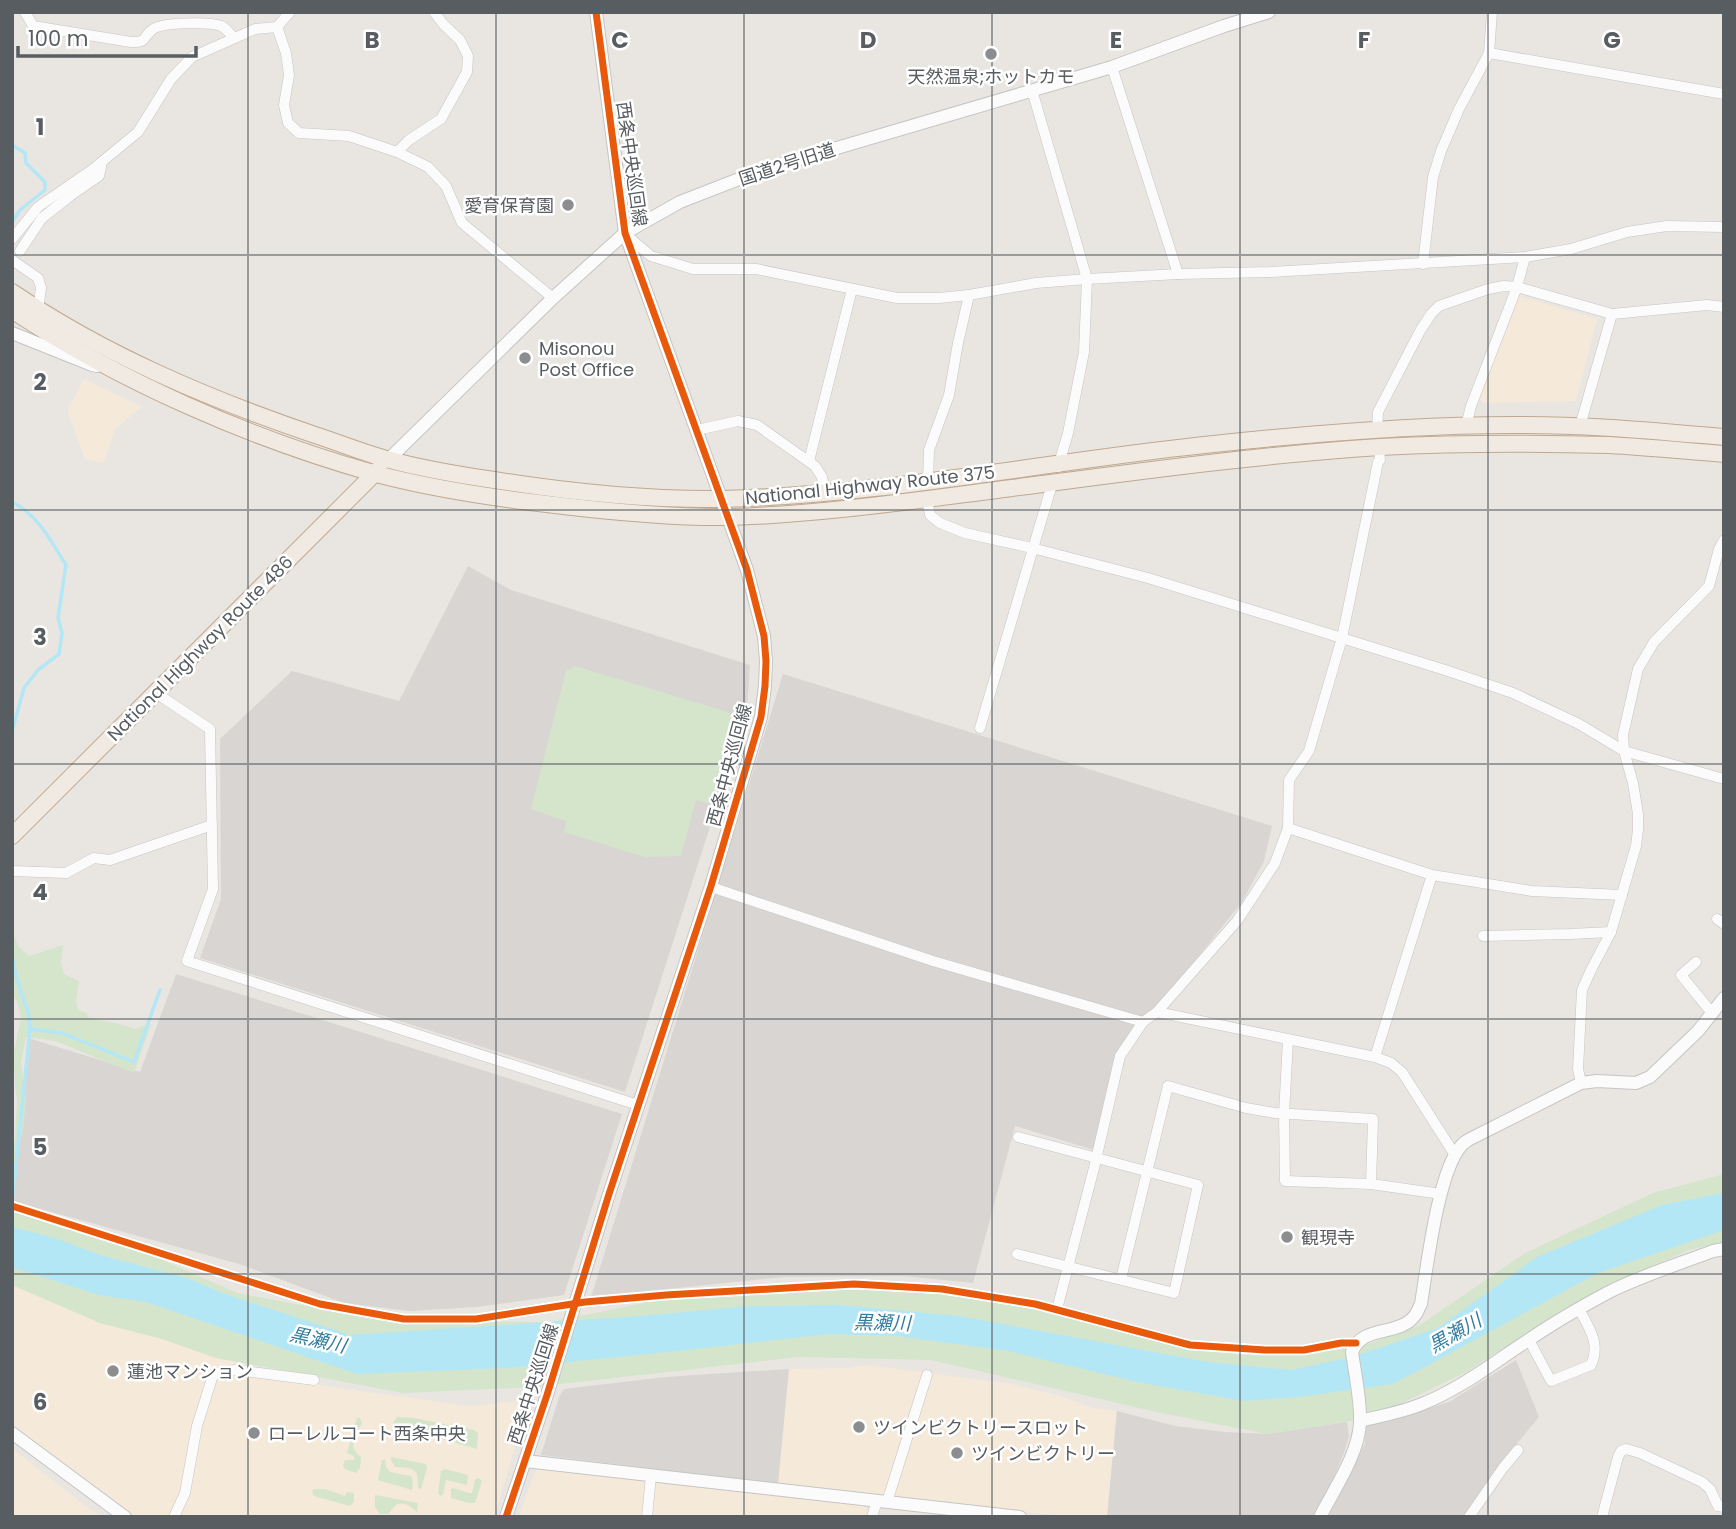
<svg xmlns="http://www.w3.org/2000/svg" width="1736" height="1529" viewBox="0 0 1736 1529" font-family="Poppins,'Noto Sans JP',sans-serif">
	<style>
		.commercial { fill: #f5e9d9 }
		.industrial { fill: #d9d5d2 }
		.green { fill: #d4e5cc }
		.water { fill: #b3e7f6 }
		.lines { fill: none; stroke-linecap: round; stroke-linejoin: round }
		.stream { stroke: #b3e7f6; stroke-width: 3.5 }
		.minor-casing { stroke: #c5c5c4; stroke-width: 11 }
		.tertiary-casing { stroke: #c5c5c4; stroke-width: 14 }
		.trunk-casing { stroke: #c0a890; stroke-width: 18 }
		.minor { stroke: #fcfbfb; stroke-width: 10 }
		.tertiary { stroke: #fcfbfb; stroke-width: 12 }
		.trunk { stroke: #f0eae2; stroke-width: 16 }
		.cycleway-casing { stroke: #fff; stroke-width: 11 }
		.cycleway { stroke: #e8590c; stroke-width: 7 }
		.grid { fill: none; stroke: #585d61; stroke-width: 2; stroke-opacity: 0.55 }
		.poi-dot { fill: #8b8d8e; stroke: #fff; stroke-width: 2.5 }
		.labels { text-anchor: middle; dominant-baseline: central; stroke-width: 5; stroke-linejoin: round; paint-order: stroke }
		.poi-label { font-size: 18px; fill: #585d61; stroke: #fff; text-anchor: start }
		.street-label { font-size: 18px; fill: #585d61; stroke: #fff }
		.water-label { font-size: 19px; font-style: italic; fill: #357d9f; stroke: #fff }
		.grid-label { font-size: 23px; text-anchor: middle; font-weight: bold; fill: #585d61; stroke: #fff; stroke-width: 5; stroke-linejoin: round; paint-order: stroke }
	</style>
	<rect width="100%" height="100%" fill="#e9e6e2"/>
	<g class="commercial">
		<path d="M1519,296L1597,319L1576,401L1484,403L1479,398Z"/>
		<path d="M84,379L142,407L115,429L104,463L85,459L68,413L69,407Z"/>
		<path d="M12,1285L100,1323L162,1339L216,1358L241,1363L324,1386L469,1406L529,1400L494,1517H138L123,1509L84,1482L12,1425Z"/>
		<path d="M866,1365L1006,1383L1061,1396L1093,1408L1117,1411L1107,1517H1073L778,1484L789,1369L848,1368Z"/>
		<path d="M12,1448L84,1505L103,1517H12Z"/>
		<path d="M537,1469L860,1504L867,1509L865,1517H519L534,1474Z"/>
	</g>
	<g class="industrial">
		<path d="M468,566L511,590L750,665L747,711L625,1092L200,958L221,899L220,739L292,671L399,701Z"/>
		<path d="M783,674L1272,826L1264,861L1242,902L1119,1055L1094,1150L1015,1126L973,1283L904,1276L784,1277L591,1297Z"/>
		<path d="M176,974L622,1114L564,1295L477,1307L409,1311L344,1303L239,1264L12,1201L28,1038L140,1072Z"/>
		<path d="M1516,1360L1539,1417L1500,1464L1466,1517H1328L1350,1476L1365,1443L1366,1423L1413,1413L1449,1402Z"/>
		<path d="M789,1369L778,1484L541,1455L559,1397L564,1389L665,1377Z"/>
		<path d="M1117,1411L1175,1426L1226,1432L1267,1434L1347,1422L1349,1436L1345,1450L1335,1475L1312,1517H1107Z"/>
	</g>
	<g class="green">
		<path d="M575,666L728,712L735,716L741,731L711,804L696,800L681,856L645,857L564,832L566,821L531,809L566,671Z"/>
		<path d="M12,932L19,947L29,956L63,945L61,963L64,974L79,981L76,1002L78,1010L87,1013L88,1017C104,1022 119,1022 135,1029L148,1024H151L134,1073L55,1041L26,1037L21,1062L26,1099L23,1130L12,1175V1151L15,1139L17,1099L15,1087L14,1052L21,1018L18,1004L12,992Z"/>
		<path d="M1724,1174V1242L1689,1250L1615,1282L1552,1318L1466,1372L1392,1408L1347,1422L1267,1434L1161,1413L931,1360L799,1357L535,1387L403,1393L216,1358L162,1339L100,1323L12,1285V1211L106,1235L237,1293L387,1321L550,1322L688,1294L821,1286L953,1290L1198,1349L1233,1354L1268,1356L1339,1350L1371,1343L1420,1325L1525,1253L1653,1193Z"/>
		<path d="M397,1417L414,1418L474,1430L478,1433L477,1449L392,1425Z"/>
		<path d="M357,1418H360L362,1423C355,1435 347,1447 361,1457L360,1468L356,1473L345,1469L343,1465L345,1460H354V1456L347,1453Z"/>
		<path d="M391,1457L426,1464L427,1468L421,1489L418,1488C419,1467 413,1468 395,1467L391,1460Z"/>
		<path d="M382,1460H385L386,1467L390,1472L411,1476L413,1482L412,1490L378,1480Z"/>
		<path d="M445,1469L468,1475L467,1485L446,1480L443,1494L441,1496L438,1494L441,1471Z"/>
		<path d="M477,1478L480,1479L482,1481L475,1503H469L451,1498V1489L453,1488L469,1493H472L475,1480Z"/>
		<path d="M314,1489H325L345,1496L347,1492L354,1493V1502L350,1506L346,1505L314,1496L312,1491Z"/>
		<path d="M375,1495L418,1503L417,1512C410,1506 407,1502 397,1504L388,1514H380L375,1507Z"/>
	</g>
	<path class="water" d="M1724,1193V1230L1598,1273L1393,1384L1298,1397L1244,1401L1142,1383L1008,1351L898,1336L829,1334L668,1352L507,1368L357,1374L146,1302L99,1295L12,1267V1227L55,1238L100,1255L187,1278L225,1294L350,1335L641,1316L751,1306L839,1305L959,1316L1208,1362L1291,1370L1352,1357L1438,1328L1537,1257L1662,1205Z"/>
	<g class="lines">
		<g class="stream">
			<path d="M12,145L25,153L26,163L45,182V190L20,210L12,222"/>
			<path d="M12,502C38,515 51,541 66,565L58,618L62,633L59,654L38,670L24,688L12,731"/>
			<path d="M12,955L16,976L29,1016L30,1029L13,1194"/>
			<path d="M30,1029L62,1033L134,1062L160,990"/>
		</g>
		<defs>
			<g id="minor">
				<path d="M25,12L33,26L131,42C148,43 143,36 153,29C163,22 210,22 221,26C226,28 230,34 234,38"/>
				<path d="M277,27L286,53L289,75L284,105L288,123L299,133L349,136L397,152L428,167L446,186L462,223L553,298"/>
				<path d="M1489,53L1724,94"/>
				<path d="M1112,67L1178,274"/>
				<path d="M1032,90L1087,279L1084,352L1068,433L1058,467"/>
				<path d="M397,152L409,140L441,119L467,72L468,56L460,40L444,25L434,12"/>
				<path d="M625,234L651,256L693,269H756L897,298H939L969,295L1036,283L1087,279L1178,274L1271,272L1525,257L1571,249L1627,232L1667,226L1724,227"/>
				<path d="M12,239L38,207L93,169L138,132L171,79L192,57L255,29L277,27L290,12"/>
				<path d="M20,251L42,218L70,196L99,176L102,162"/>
				<path d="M12,260L38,278L41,288L38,310"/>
				<path d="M1423,264L1433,177L1441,151L1459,109L1489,53L1492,12"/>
				<path d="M1466,426L1471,406L1517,287L1525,257"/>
				<path d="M1580,426L1612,314L1707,305L1724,307"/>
				<path d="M697,430L738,421L757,425L815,466L822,477L825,492"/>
				<path d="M1377,430L1378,412L1420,331L1431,314L1439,306L1488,289L1504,286L1517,287L1612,314"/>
				<path d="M809,461L852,289"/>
				<path d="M928,482L929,450L949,395L958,343L969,295"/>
				<path d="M927,500L930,515L940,523L965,533L1032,548L1148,578L1445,670L1513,693L1579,724L1624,751L1724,779"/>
				<path d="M156,693L210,729L213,889L187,961L638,1105"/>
				<path d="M980,728L1053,481"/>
				<path d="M1288,828L1432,875L1532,891L1622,895"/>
				<path d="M12,871L66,873L94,858L110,860L212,825"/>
				<path d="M711,886L720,890L933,961L1143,1022"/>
				<path d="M1717,919L1724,924"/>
				<path d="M1483,936L1570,934L1611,932"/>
				<path d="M1696,962L1681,975L1712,1013"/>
				<path d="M1157,1012L1375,1057L1391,1063L1402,1072L1455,1155"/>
				<path d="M1288,1040L1284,1114L1285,1181L1371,1184L1441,1194"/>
				<path d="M1375,1057L1432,875"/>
				<path d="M1581,1083L1578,1069L1582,990L1591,970L1611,932L1636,846L1638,830V814L1633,783L1624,751L1623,735L1638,669L1654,642L1709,586L1719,549L1724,540"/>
				<path d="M12,1206L320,1304L404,1319H476L585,1302L666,1295L854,1284L942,1289L1035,1304L1190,1345L1265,1350H1304L1341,1343H1356"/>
				<path d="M1017,1254L1174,1293L1198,1185L1018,1137"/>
				<path d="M1121,1279L1168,1086L1246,1108L1275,1113L1373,1119L1371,1184"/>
				<path d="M1057,1309L1094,1168L1120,1056L1143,1022L1157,1012L1237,921L1275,863L1288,828L1289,780L1309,751L1342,638L1378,462L1380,460L1379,447"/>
				<path d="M1529,1340L1551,1381L1591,1365C1601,1344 1589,1328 1579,1309"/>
				<path d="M887,1502L927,1375"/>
				<path d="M174,1517L185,1493L197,1426L213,1375L223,1371L237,1370L314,1380"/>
				<path d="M647,1517L651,1476"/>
				<path d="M872,1517L877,1501"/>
				<path d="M1469,1517L1503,1468L1518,1450"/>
				<path d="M1602,1517L1618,1457L1621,1451L1626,1449L1640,1453L1702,1482L1710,1489L1718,1506L1724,1507"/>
			</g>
			<g id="tertiary">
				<path d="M12,333L92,365L97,366"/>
				<path d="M388,460L553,298L625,233L680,202L762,170L1112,67L1224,26L1269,12"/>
				<path d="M1360,1421C1381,1416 1402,1412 1422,1404C1460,1389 1493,1363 1527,1341C1553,1323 1581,1307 1609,1292C1643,1275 1679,1264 1713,1251L1724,1249"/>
				<path d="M12,1433L125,1517"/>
				<path d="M525,1461L1020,1517"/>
				<path d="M506,1517L547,1395L609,1194L711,886L761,717L765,686L766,661L764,636L747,570L625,233L596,12"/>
				<path d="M1320,1517C1334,1489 1359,1454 1360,1422C1361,1401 1355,1374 1352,1352C1363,1323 1400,1338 1416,1314C1418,1311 1419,1307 1421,1304C1427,1267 1438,1172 1461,1146C1462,1144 1468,1140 1470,1139L1581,1083L1597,1081L1636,1083L1650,1077L1698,1031L1724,998"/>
			</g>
			<g id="trunk">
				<path d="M12,292C105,355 209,399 315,435C340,443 364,453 390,460C424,469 459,475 494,480C569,492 646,500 722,499C884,495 1044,462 1204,445C1306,434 1410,425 1512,425C1583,424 1654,431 1724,437"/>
				<path d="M12,310C119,381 249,438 373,473C432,489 494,498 555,505C613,512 672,518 731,517C825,514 918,500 1012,488C1134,472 1257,455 1380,447C1456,443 1533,443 1609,445C1647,447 1686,451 1724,454"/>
				<path d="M12,836L379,469"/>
			</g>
		</defs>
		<use href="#minor" class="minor-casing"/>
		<use href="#tertiary" class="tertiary-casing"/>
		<use href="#trunk" class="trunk-casing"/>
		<use href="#minor" class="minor"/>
		<use href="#tertiary" class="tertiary"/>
		<use href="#trunk" class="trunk"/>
		<defs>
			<g id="cycleway">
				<path d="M12,1206L320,1304L404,1319H476L585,1302L666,1295L854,1284L942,1289L1035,1304L1190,1345L1265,1350H1304L1341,1343H1356"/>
				<path d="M506,1517L547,1395L609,1194L711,886L761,717L765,686L766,661L764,636L747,570L625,233L596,12"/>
			</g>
		</defs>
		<use href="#cycleway" class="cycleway-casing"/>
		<use href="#cycleway" class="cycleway"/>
	</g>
	<path class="grid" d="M248,12V1517M496,12V1517M744,12V1517M992,12V1517M1240,12V1517M1488,12V1517M12,255H1724M12,510H1724M12,764H1724M12,1019H1724M12,1274H1724"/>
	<g class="poi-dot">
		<circle cx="991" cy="54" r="7"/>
		<circle cx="568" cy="205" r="7"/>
		<circle cx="525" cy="358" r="7"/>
		<circle cx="1287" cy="1237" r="7"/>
		<circle cx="113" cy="1371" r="7"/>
		<circle cx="859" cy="1427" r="7"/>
		<circle cx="254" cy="1433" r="7"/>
		<circle cx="957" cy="1453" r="7"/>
	</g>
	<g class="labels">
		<g class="poi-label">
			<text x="991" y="76" text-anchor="middle">天然温泉;ホットカモ</text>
			<text x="554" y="205" text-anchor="end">愛育保育園</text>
			<text x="539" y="348">Misonou<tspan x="539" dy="21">Post Office</tspan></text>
			<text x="1301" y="1237">観現寺</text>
			<text x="127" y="1371">蓮池マンション</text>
			<text x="873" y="1427">ツインビクトリースロット</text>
			<text x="268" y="1433">ローレルコート西条中央</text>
			<text x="971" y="1453">ツインビクトリー</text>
		</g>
		<g class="street-label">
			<text transform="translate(632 164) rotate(82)">西条中央巡回線</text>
			<text transform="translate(787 164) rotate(-18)">国道2号旧道</text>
			<text transform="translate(870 485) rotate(-6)">National Highway Route 375</text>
			<text transform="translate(200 648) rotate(-45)">National Highway Route 486</text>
			<text transform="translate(729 765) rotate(-75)">西条中央巡回線</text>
			<text transform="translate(533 1384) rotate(-72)">西条中央巡回線</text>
		</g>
		<g class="water-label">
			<text transform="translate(882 1323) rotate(1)">黒瀬川</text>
			<text transform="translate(1455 1333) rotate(-30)">黒瀬川</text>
			<text transform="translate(318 1340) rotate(13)">黒瀬川</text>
		</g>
	</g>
	<g class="grid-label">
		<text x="372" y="48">B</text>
		<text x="620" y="48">C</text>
		<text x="868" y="48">D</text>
		<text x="1116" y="48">E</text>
		<text x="1364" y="48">F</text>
		<text x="1612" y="48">G</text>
		<text x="40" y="135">1</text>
		<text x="40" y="390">2</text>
		<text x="40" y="645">3</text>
		<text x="40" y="900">4</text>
		<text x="40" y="1155">5</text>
		<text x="40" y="1410">6</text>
	</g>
	<rect width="1736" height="1529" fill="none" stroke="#585d61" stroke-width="28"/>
	<path d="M18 46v10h178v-10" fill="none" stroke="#585d61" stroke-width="3.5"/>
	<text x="28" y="46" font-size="21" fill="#585d61" stroke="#ffffff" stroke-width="5" paint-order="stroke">100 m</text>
</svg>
